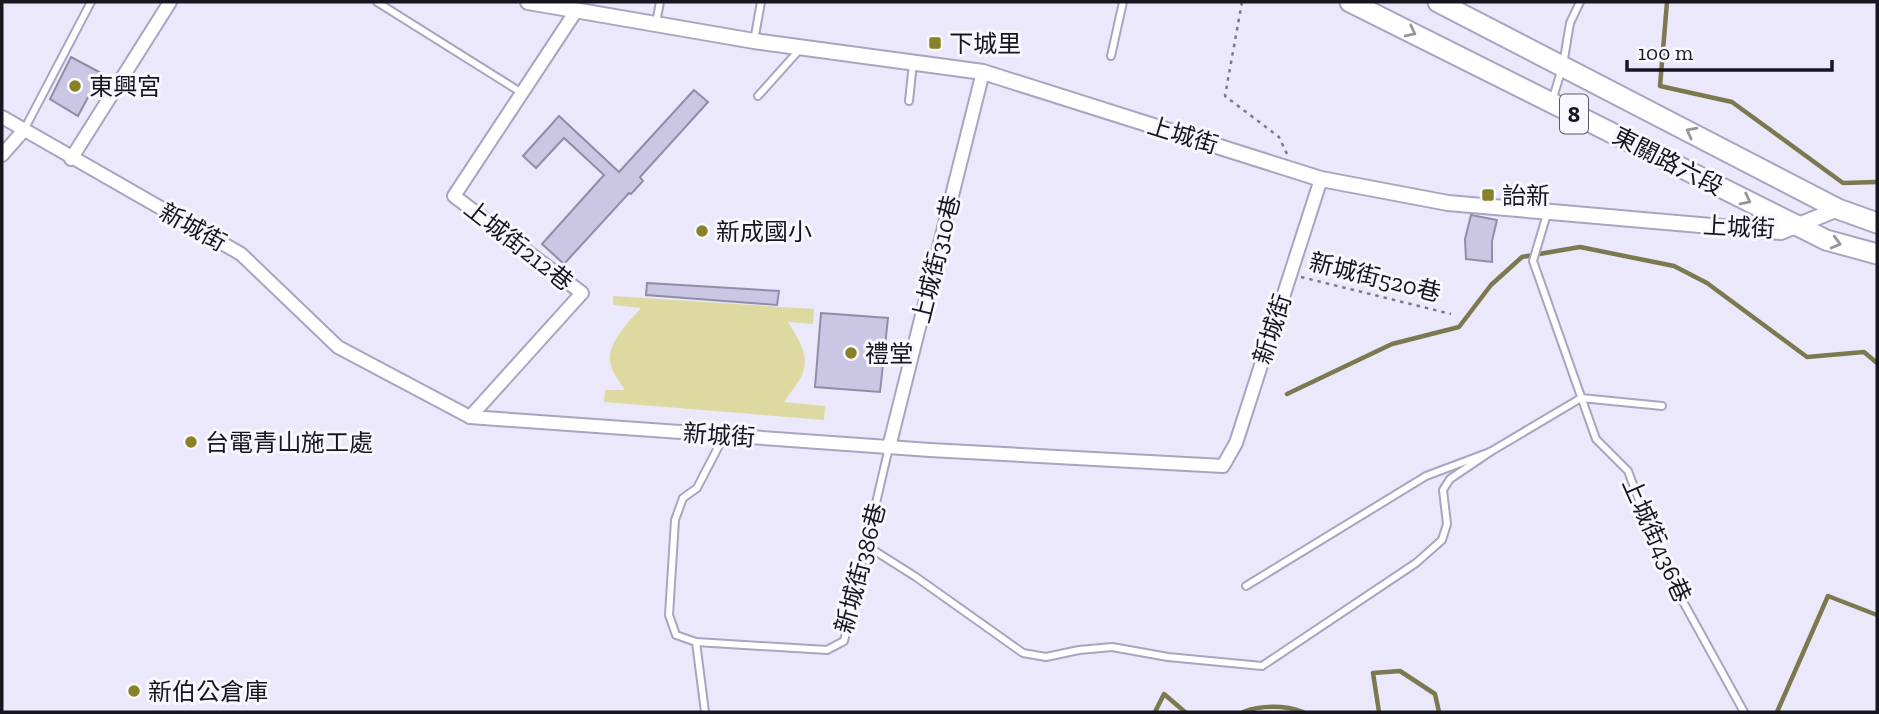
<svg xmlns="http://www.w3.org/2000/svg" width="1879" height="714" viewBox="0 0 1879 714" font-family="'Zilla Slab','Noto Sans TC',serif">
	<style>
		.green { fill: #ddd9a1 }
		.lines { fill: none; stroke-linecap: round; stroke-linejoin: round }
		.stream { stroke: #7c7850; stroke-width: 4.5 }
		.building { fill: #cac6e4; stroke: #908da9; stroke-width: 2 }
		.service-casing { stroke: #a8a4c1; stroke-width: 10 }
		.minor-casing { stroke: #a8a4c1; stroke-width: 16 }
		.tertiary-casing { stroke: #a8a4c1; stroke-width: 18 }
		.primary-casing { stroke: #a8a4c1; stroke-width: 23 }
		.path { stroke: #7b7987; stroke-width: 2.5; stroke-dasharray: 3.5 5; stroke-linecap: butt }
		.service { stroke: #fff; stroke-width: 6 }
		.minor { stroke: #fff; stroke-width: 12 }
		.tertiary { stroke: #fff; stroke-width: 14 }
		.primary { stroke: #fff; stroke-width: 19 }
		.oneway { stroke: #97969b }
		.poi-dot { fill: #888128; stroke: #f8f7fd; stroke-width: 2.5 }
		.labels { text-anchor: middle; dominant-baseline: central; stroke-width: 6; stroke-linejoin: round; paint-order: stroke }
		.shield { fill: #f8f7fd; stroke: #5a5a62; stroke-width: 2 }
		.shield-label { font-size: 23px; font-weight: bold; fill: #171620 }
		.poi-label { font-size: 24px; fill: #171620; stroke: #f8f7fd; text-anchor: start }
		.street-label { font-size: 24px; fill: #171620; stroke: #f8f7fd }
	</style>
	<rect width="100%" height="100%" fill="#eae8fa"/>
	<path class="green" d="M613,296L814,309L813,324L788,322C799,340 812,358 800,379C795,387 789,394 784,402L825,406L824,420L604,402L605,390H625C620,382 611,371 610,361C608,341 630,321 641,308L613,305Z"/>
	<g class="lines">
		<g class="stream">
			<path d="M1667,2L1660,86L1732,102L1843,183L1877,182"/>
			<path d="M1287,394L1392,344L1459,327L1491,285L1522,257L1580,247L1674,266L1707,283L1807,357L1864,352L1877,363"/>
			<path d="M1155,712L1164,694L1185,712"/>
			<path d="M1243,712C1261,705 1285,705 1303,712"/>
			<path d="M1379,712L1373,673L1400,671L1435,694L1439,712"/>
			<path d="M1777,712L1828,596L1877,615"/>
		</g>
	</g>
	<g class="building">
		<path d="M71,57L101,73L78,116L50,99Z"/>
		<path d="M694,90L708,102L640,177L643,181L631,194L629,193L564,264L542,244L604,175L564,138L536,168L523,156L559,116L619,172Z"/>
		<path d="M1471,215L1497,220L1492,241V262L1466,259L1465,239Z"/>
		<path d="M647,283L779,291L777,305L646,295Z"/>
		<path d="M821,313L888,318L880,392L815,387Z"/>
	</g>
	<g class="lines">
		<defs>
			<g id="service">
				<path d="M377,2L522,93"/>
				<path d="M656,23L660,2"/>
				<path d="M754,41L761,2"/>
				<path d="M1111,56L1123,2"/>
				<path d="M758,96L801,48"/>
				<path d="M909,101L913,63"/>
				<path d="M1552,101L1563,65L1570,23L1580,2"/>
				<path d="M24,130L91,2"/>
				<path d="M1547,214L1533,261L1596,439L1628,471L1665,569L1744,712"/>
				<path d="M724,436L697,488L683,498L675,520L669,615L676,635L696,642L827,650L844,641L889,447"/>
				<path d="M867,546L916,577L1023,653L1046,657L1079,650L1112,647L1168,657L1262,666L1416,563L1442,540L1447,524L1443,490L1450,479L1490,452"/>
				<path d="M1246,586L1426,476L1490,452L1581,398L1662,406"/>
				<path d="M696,642L705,712"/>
			</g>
			<g id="minor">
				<path d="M2,117L241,254L338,347L470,417L930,450L1223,466L1236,443L1321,179"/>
				<path d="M2,155L24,130"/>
				<path d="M71,159L170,2"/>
				<path d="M470,417L582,293L454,196L576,11"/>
				<path d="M889,447L983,72"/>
			</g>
			<path id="tertiary" d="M528,2L754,41L983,72L1321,179L1448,203L1781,232L1838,209"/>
			<g id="primary">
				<path d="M1350,2L1826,240L1877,254"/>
				<path d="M1438,2L1838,209L1877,223"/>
			</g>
		</defs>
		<use href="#service" class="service-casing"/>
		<use href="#minor" class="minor-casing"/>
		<use href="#tertiary" class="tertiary-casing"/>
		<use href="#primary" class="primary-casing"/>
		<g class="path">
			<path d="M1242,2L1225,96L1279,137L1287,154"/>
			<path d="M1301,277L1451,314"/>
		</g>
		<use href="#service" class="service"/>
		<use href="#minor" class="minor"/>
		<use href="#tertiary" class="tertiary"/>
		<use href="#primary" class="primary"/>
	</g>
	<defs><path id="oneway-chevron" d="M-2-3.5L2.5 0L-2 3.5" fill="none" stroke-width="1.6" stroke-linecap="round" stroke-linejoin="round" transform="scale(1.75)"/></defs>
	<g class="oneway">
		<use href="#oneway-chevron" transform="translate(1411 32) rotate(27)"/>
		<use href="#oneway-chevron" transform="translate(1691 132) rotate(-152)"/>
		<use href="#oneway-chevron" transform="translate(1746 200) rotate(27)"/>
		<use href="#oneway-chevron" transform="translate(1836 243) rotate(15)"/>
	</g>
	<g class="poi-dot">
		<rect x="928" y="36" width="14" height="14" rx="3.5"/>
		<circle cx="75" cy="86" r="7"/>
		<rect x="1481" y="188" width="14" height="14" rx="3.5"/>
		<circle cx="702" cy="231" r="7"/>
		<circle cx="851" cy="353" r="7"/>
		<circle cx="191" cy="442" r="7"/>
		<circle cx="134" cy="691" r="7"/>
	</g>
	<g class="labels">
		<rect class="shield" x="1560" y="94.5" width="28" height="39" rx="5"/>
		<g class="shield-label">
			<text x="1574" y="114">8</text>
		</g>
		<g class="poi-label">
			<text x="949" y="43">下城里</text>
			<text x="89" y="86">東興宮</text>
			<text x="1502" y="195">詒新</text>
			<text x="716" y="231">新成國小</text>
			<text x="865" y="353">禮堂</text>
			<text x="205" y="442">台電青山施工處</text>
			<text x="148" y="691">新伯公倉庫</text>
		</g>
		<g class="street-label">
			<text transform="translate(1183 135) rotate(17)">上城街</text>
			<text transform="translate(1668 161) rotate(27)">東關路六段</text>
			<text transform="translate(193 227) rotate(29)">新城街</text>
			<text transform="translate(1739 227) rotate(3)">上城街</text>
			<text transform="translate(519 245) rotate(38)">上城街212巷</text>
			<text transform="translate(936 259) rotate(-76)">上城街310巷</text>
			<text transform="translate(1375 277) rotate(14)">新城街520巷</text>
			<text transform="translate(1272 329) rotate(-72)">新城街</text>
			<text transform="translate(719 435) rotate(4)">新城街</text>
			<text transform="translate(1657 540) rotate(66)">上城街436巷</text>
			<text transform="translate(860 568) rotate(-75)">新城街386巷</text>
		</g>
	</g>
	<rect width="1879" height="714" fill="none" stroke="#171620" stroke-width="7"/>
	<path d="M1627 60v10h205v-10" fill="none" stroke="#171620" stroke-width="3.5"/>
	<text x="1638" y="60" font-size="21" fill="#171620" stroke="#f8f7fd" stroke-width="5" paint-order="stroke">100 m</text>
</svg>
